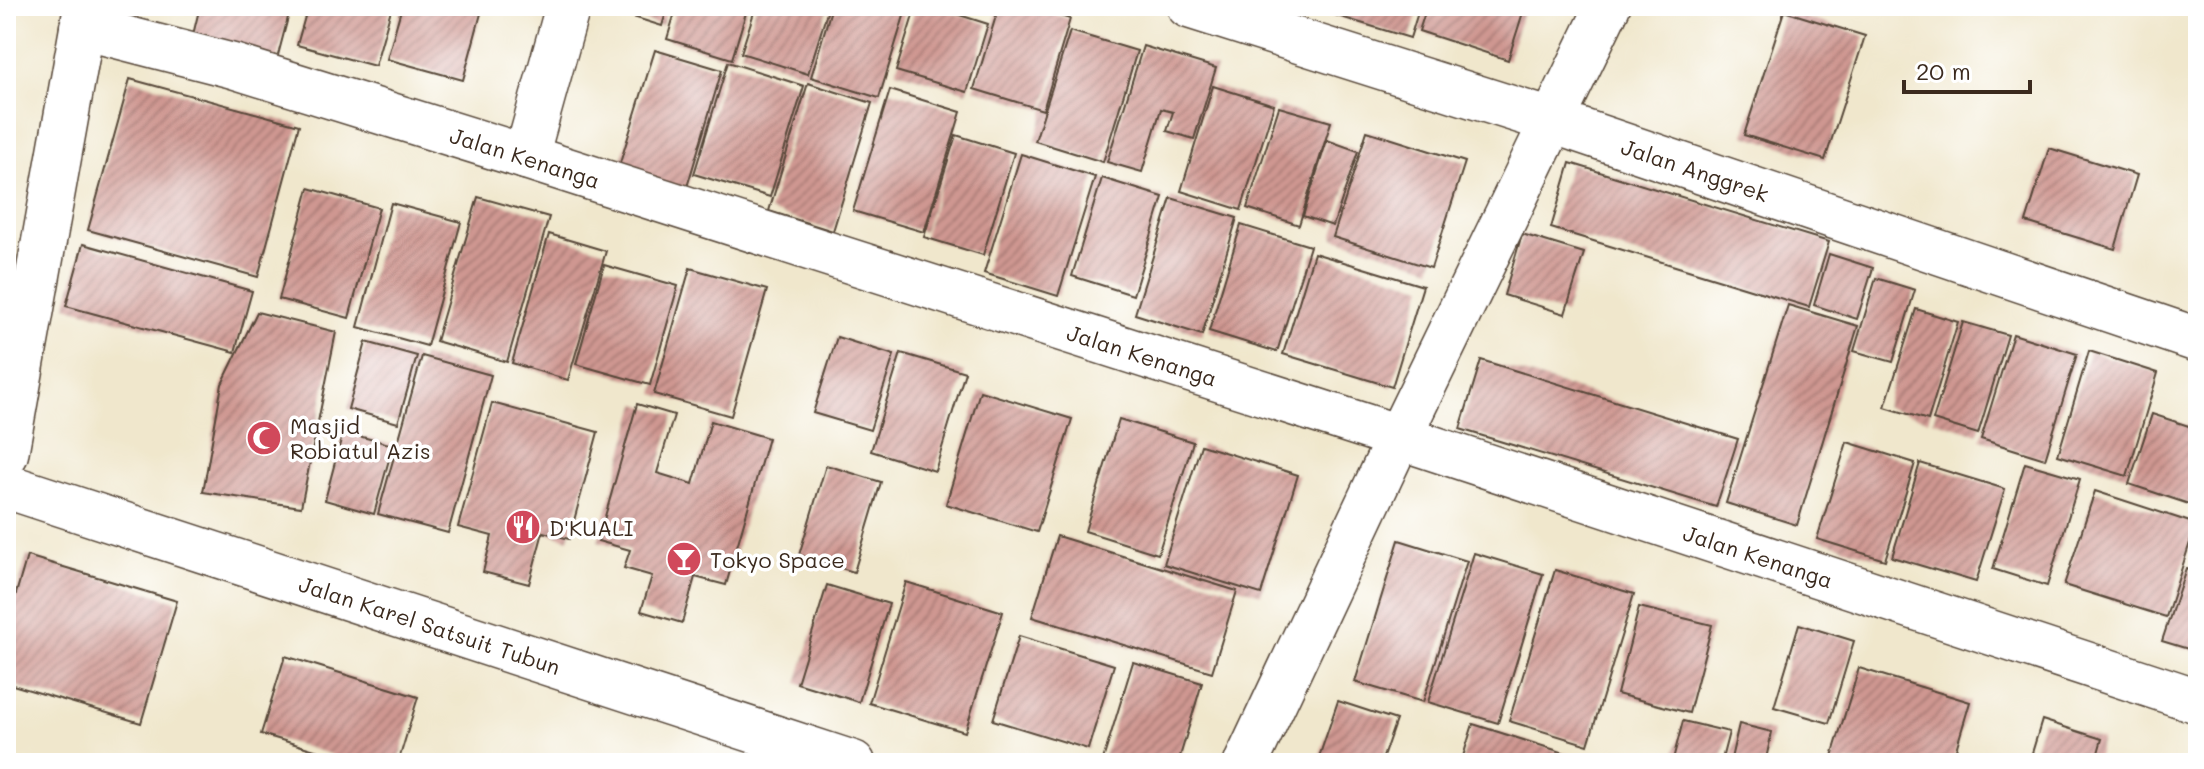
<svg xmlns="http://www.w3.org/2000/svg" width="2204" height="769" viewBox="0 0 2204 769" font-family="Mali,sans-serif">
	<style>
		.building { fill: url(#building-hatch) }
		.lines { fill: none; stroke-linecap: round; stroke-linejoin: round }
		.minor-casing { stroke: #564638; stroke-width: 47 }
		.tertiary-casing { stroke: #564638; stroke-width: 47 }
		.minor { stroke: #fff; stroke-width: 44 }
		.tertiary { stroke: #fff; stroke-width: 44 }
		.labels { text-anchor: middle; dominant-baseline: central; stroke-width: 7; stroke-linejoin: round; paint-order: stroke }
		.street-label { font-size: 22px; fill: #3b2a1e; stroke: #fff }
		.poi-label { font-size: 22px; fill: #3b2a1e; stroke: #fff; text-anchor: start }
	</style>
	<defs>
		<pattern id="building-hatch" width="6" height="6" patternUnits="userSpaceOnUse" patternTransform="scale(2)"><rect width="6" height="6" fill="#cf9791"/><path d="M-1 1l2-2M0 6l6-6M5 7l2-2" fill="none" stroke="#a97b76"/></pattern>
	</defs>
	<rect width="100%" height="100%" fill="#fff"/>
	<filter id="ink" filterUnits="userSpaceOnUse"><feTurbulence type="fractalNoise" baseFrequency=".0125" numOctaves="2"/><feDisplacementMap in="SourceGraphic" scale="16" xChannelSelector="R" yChannelSelector="G"/><feConvolveMatrix kernelMatrix="1 2 1 2 8 2 1 2 1" color-interpolation-filters="sRGB"/></filter>
	<filter id="wash" filterUnits="userSpaceOnUse"><feTurbulence type="fractalNoise" baseFrequency=".006" numOctaves="4" result="noise"/><feDisplacementMap in="SourceGraphic" scale="32" xChannelSelector="R" yChannelSelector="G"/><feGaussianBlur stdDeviation="1.8" result="paint"/><feColorMatrix in="noise" values="0 0 0 0 0 0 0 0 0 0 0 0 0 0 0 0 0 1.4 0 .05"/><feComposite in="paint" operator="in"/></filter>
	<g filter="url(#wash)">
		<rect width="100%" height="100%" fill="#f0e7cc"/>
		<g id="blocks">
			<g class="building">
				<path d="M200,6H291L277,59L193,35Z"/>
				<path d="M308,6H392L375,66L297,45Z"/>
				<path d="M402,6H483L463,80L387,59Z"/>
				<path d="M598,6H668L662,26Z"/>
				<path d="M677,6H748L732,59L667,39Z"/>
				<path d="M756,6H829L808,74L741,53Z"/>
				<path d="M832,6H907L879,98L811,77Z"/>
				<path d="M916,6H931L988,24L967,92L896,71Z"/>
				<path d="M999,6H1029L1070,19L1043,110L974,89Z"/>
				<path d="M1330,6H1420L1410,38L1328,13Z"/>
				<path d="M1427,6H1525L1508,60L1419,31Z"/>
				<path d="M1784,11L1865,36L1825,160L1744,135Z"/>
				<path d="M1070,31L1137,51L1103,162L1035,141Z"/>
				<path d="M1143,46L1216,68L1194,139L1167,131L1173,112L1161,109L1142,172L1107,162Z"/>
				<path d="M655,50L722,70L684,197L616,176Z"/>
				<path d="M728,62L804,86L770,197L694,174Z"/>
				<path d="M130,79L299,125L258,277L88,230Z"/>
				<path d="M808,83L872,103L833,231L769,211Z"/>
				<path d="M1213,86L1274,105L1241,210L1181,191Z"/>
				<path d="M890,90L961,112L924,232L853,211Z"/>
				<path d="M1279,107L1331,122L1299,225L1247,208Z"/>
				<path d="M1367,131L1465,162L1431,268L1333,237Z"/>
				<path d="M956,135L1014,153L983,255L924,237Z"/>
				<path d="M1327,140L1358,151L1333,226L1303,216Z"/>
				<path d="M2049,148L2137,175L2115,249L2026,222Z"/>
				<path d="M1021,154L1095,177L1058,296L984,273Z"/>
				<path d="M1570,163L1829,242L1809,307L1551,228Z"/>
				<path d="M1102,178L1163,197L1133,295L1072,276Z"/>
				<path d="M309,188L379,208L349,318L279,299Z"/>
				<path d="M478,197L549,217L507,362L436,341Z"/>
				<path d="M1171,198L1237,218L1202,335L1135,314Z"/>
				<path d="M391,203L461,222L427,346L358,327Z"/>
				<path d="M1241,225L1310,246L1277,352L1209,331Z"/>
				<path d="M549,234L606,251L568,380L512,363Z"/>
				<path d="M1522,234L1584,253L1565,314L1504,295Z"/>
				<path d="M83,244L252,291L235,352L66,306Z"/>
				<path d="M1314,253L1423,286L1392,387L1283,354Z"/>
				<path d="M1829,254L1873,268L1857,319L1814,305Z"/>
				<path d="M604,265L678,286L650,385L576,364Z"/>
				<path d="M690,268L767,290L731,416L654,394Z"/>
				<path d="M1876,278L1915,290L1893,362L1854,351Z"/>
				<path d="M1788,305L1858,326L1797,525L1726,503Z"/>
				<path d="M1916,309L1958,322L1928,420L1885,407Z"/>
				<path d="M257,312L336,332L301,507L203,492L222,384Z"/>
				<path d="M1963,322L2008,335L1978,434L1933,420Z"/>
				<path d="M2013,334L2077,354L2045,459L1981,439Z"/>
				<path d="M837,337L894,355L870,430L813,413Z"/>
				<path d="M366,342L417,356L398,423L348,409Z"/>
				<path d="M2089,351L2158,373L2127,476L2058,455Z"/>
				<path d="M901,353L965,372L935,471L871,451Z"/>
				<path d="M422,356L491,375L448,533L378,514Z"/>
				<path d="M1481,360L1738,439L1716,507L1460,429Z"/>
				<path d="M980,391L1072,419L1037,532L946,504Z"/>
				<path d="M492,403L598,432L569,539L543,532L529,584L483,572L492,536L458,527Z"/>
				<path d="M637,404L674,415L657,473L693,484L711,421L768,438L726,585L695,577L682,623L641,611L652,576L624,568L630,550L598,541Z"/>
				<path d="M2152,414L2198,429V507L2129,484Z"/>
				<path d="M1119,419L1193,442L1158,554L1085,531Z"/>
				<path d="M343,432L393,445L374,514L325,500Z"/>
				<path d="M1847,442L1915,463L1885,560L1817,539Z"/>
				<path d="M1201,445L1298,475L1261,594L1164,564Z"/>
				<path d="M1920,463L2005,489L1976,582L1892,557Z"/>
				<path d="M2025,463L2080,479L2047,586L1993,569Z"/>
				<path d="M826,465L881,482L854,572L799,555Z"/>
				<path d="M2095,491L2196,524L2166,617L2064,585Z"/>
				<path d="M1057,536L1237,591L1212,672L1032,617Z"/>
				<path d="M1399,540L1467,561L1423,702L1355,682Z"/>
				<path d="M1474,553L1543,574L1498,723L1428,702Z"/>
				<path d="M27,556L177,601L141,723L6,683V628Z"/>
				<path d="M2186,568L2198,572V652L2162,641Z"/>
				<path d="M1555,570L1634,594L1588,745L1509,721Z"/>
				<path d="M906,582L1003,612L965,732L869,703Z"/>
				<path d="M827,585L889,604L859,702L797,683Z"/>
				<path d="M1639,607L1712,625L1689,713L1617,694Z"/>
				<path d="M1799,624L1854,641L1829,723L1774,707Z"/>
				<path d="M1019,636L1114,665L1088,749L993,720Z"/>
				<path d="M285,656L418,697L398,763H330L332,755L261,734Z"/>
				<path d="M1133,662L1202,683L1178,763H1102Z"/>
				<path d="M1859,668L1970,702L1952,763H1830Z"/>
				<path d="M1338,701L1396,720L1381,763H1317Z"/>
				<path d="M2042,720L2102,739L2095,763H2029Z"/>
				<path d="M1683,721L1729,732L1721,763H1672Z"/>
				<path d="M1473,724L1571,755L1569,763H1461Z"/>
				<path d="M1739,724L1772,732L1765,763H1730Z"/>
			</g>
		</g>
	</g>
	<g filter="url(#ink)">
		<use href="#blocks" fill-opacity="0" stroke="#564638" stroke-width="2"/>
		<g class="lines">
			<defs>
				<g id="minor">
					<path id="s1" d="M1189,6L1552,121L2198,340"/>
					<path id="s2" d="M82,27L233,66L526,157L1399,437L2198,701"/>
					<path d="M526,157L568,6"/>
					<path id="s3" d="M6,486L853,763"/>
					<path d="M1246,763L1399,437L1608,6"/>
				</g>
				<path id="tertiary" d="M6,454L86,6"/>
			</defs>
			<use href="#minor" class="minor-casing"/>
			<use href="#tertiary" class="tertiary-casing"/>
			<use href="#minor" class="minor"/>
			<use href="#tertiary" class="tertiary"/>
		</g>
	</g>
	<defs>
		<symbol id="mosque-disc" viewBox="-11 -11 22 22"><circle r="9.5" fill="#d1495b" stroke="#fff"/><path d="M3.5-4.9A6 6 0 1 0 3.5 4.9A5 5 0 1 1 3.5-4.9Z" fill="#fff"/></symbol>
		<symbol id="restaurant-disc" viewBox="-11 -11 22 22"><circle r="9.5" fill="#d1495b" stroke="#fff"/><path d="M-5-6h1v4h1v-4h1v4h1v-4h1v5L-1.5 .5V6h-2V.5L-5-1ZM5-6V6H3V1.5H1.5Q1.5-4 5-6Z" fill="#fff"/></symbol>
		<symbol id="bar-disc" viewBox="-11 -11 22 22"><circle r="9.5" fill="#d1495b" stroke="#fff"/><path d="M-6-5H6L.8 .8V4.5H3.5V6h-7V4.5H-.8V.8Z" fill="#fff"/></symbol>
	</defs>
	<g fill-rule="evenodd">
		<use href="#mosque-disc" x="244" y="418" width="40" height="40"/>
		<use href="#restaurant-disc" x="503" y="507" width="40" height="40"/>
		<use href="#bar-disc" x="664" y="539" width="40" height="40"/>
	</g>
	<g class="labels">
		<g class="street-label">
			<text stroke="none"><textPath href="#s2" startOffset="462">Jalan Kenanga</textPath></text>
			<text stroke="none"><textPath href="#s1" startOffset="532">Jalan Anggrek</textPath></text>
			<text stroke="none"><textPath href="#s2" startOffset="1110">Jalan Kenanga</textPath></text>
			<text stroke="none"><textPath href="#s2" startOffset="1758">Jalan Kenanga</textPath></text>
			<text stroke="none"><textPath href="#s3" startOffset="446">Jalan Karel Satsuit Tubun</textPath></text>
		</g>
		<g class="poi-label">
			<text x="290" y="425">Masjid<tspan x="290" dy="25">Robiatul Azis</tspan></text>
			<text x="549" y="527">D'KUALI</text>
			<text x="710" y="559">Tokyo Space</text>
		</g>
	</g>
	<rect width="2204" height="769" fill="none" stroke="#fff" stroke-width="32"/>
	<path d="M1904 80v12h126v-12" fill="none" stroke="#3b2a1e" stroke-width="4"/>
	<text x="1916" y="80" font-size="24" fill="#3b2a1e" stroke="#ffffff" stroke-width="6" paint-order="stroke">20 m</text>
</svg>
